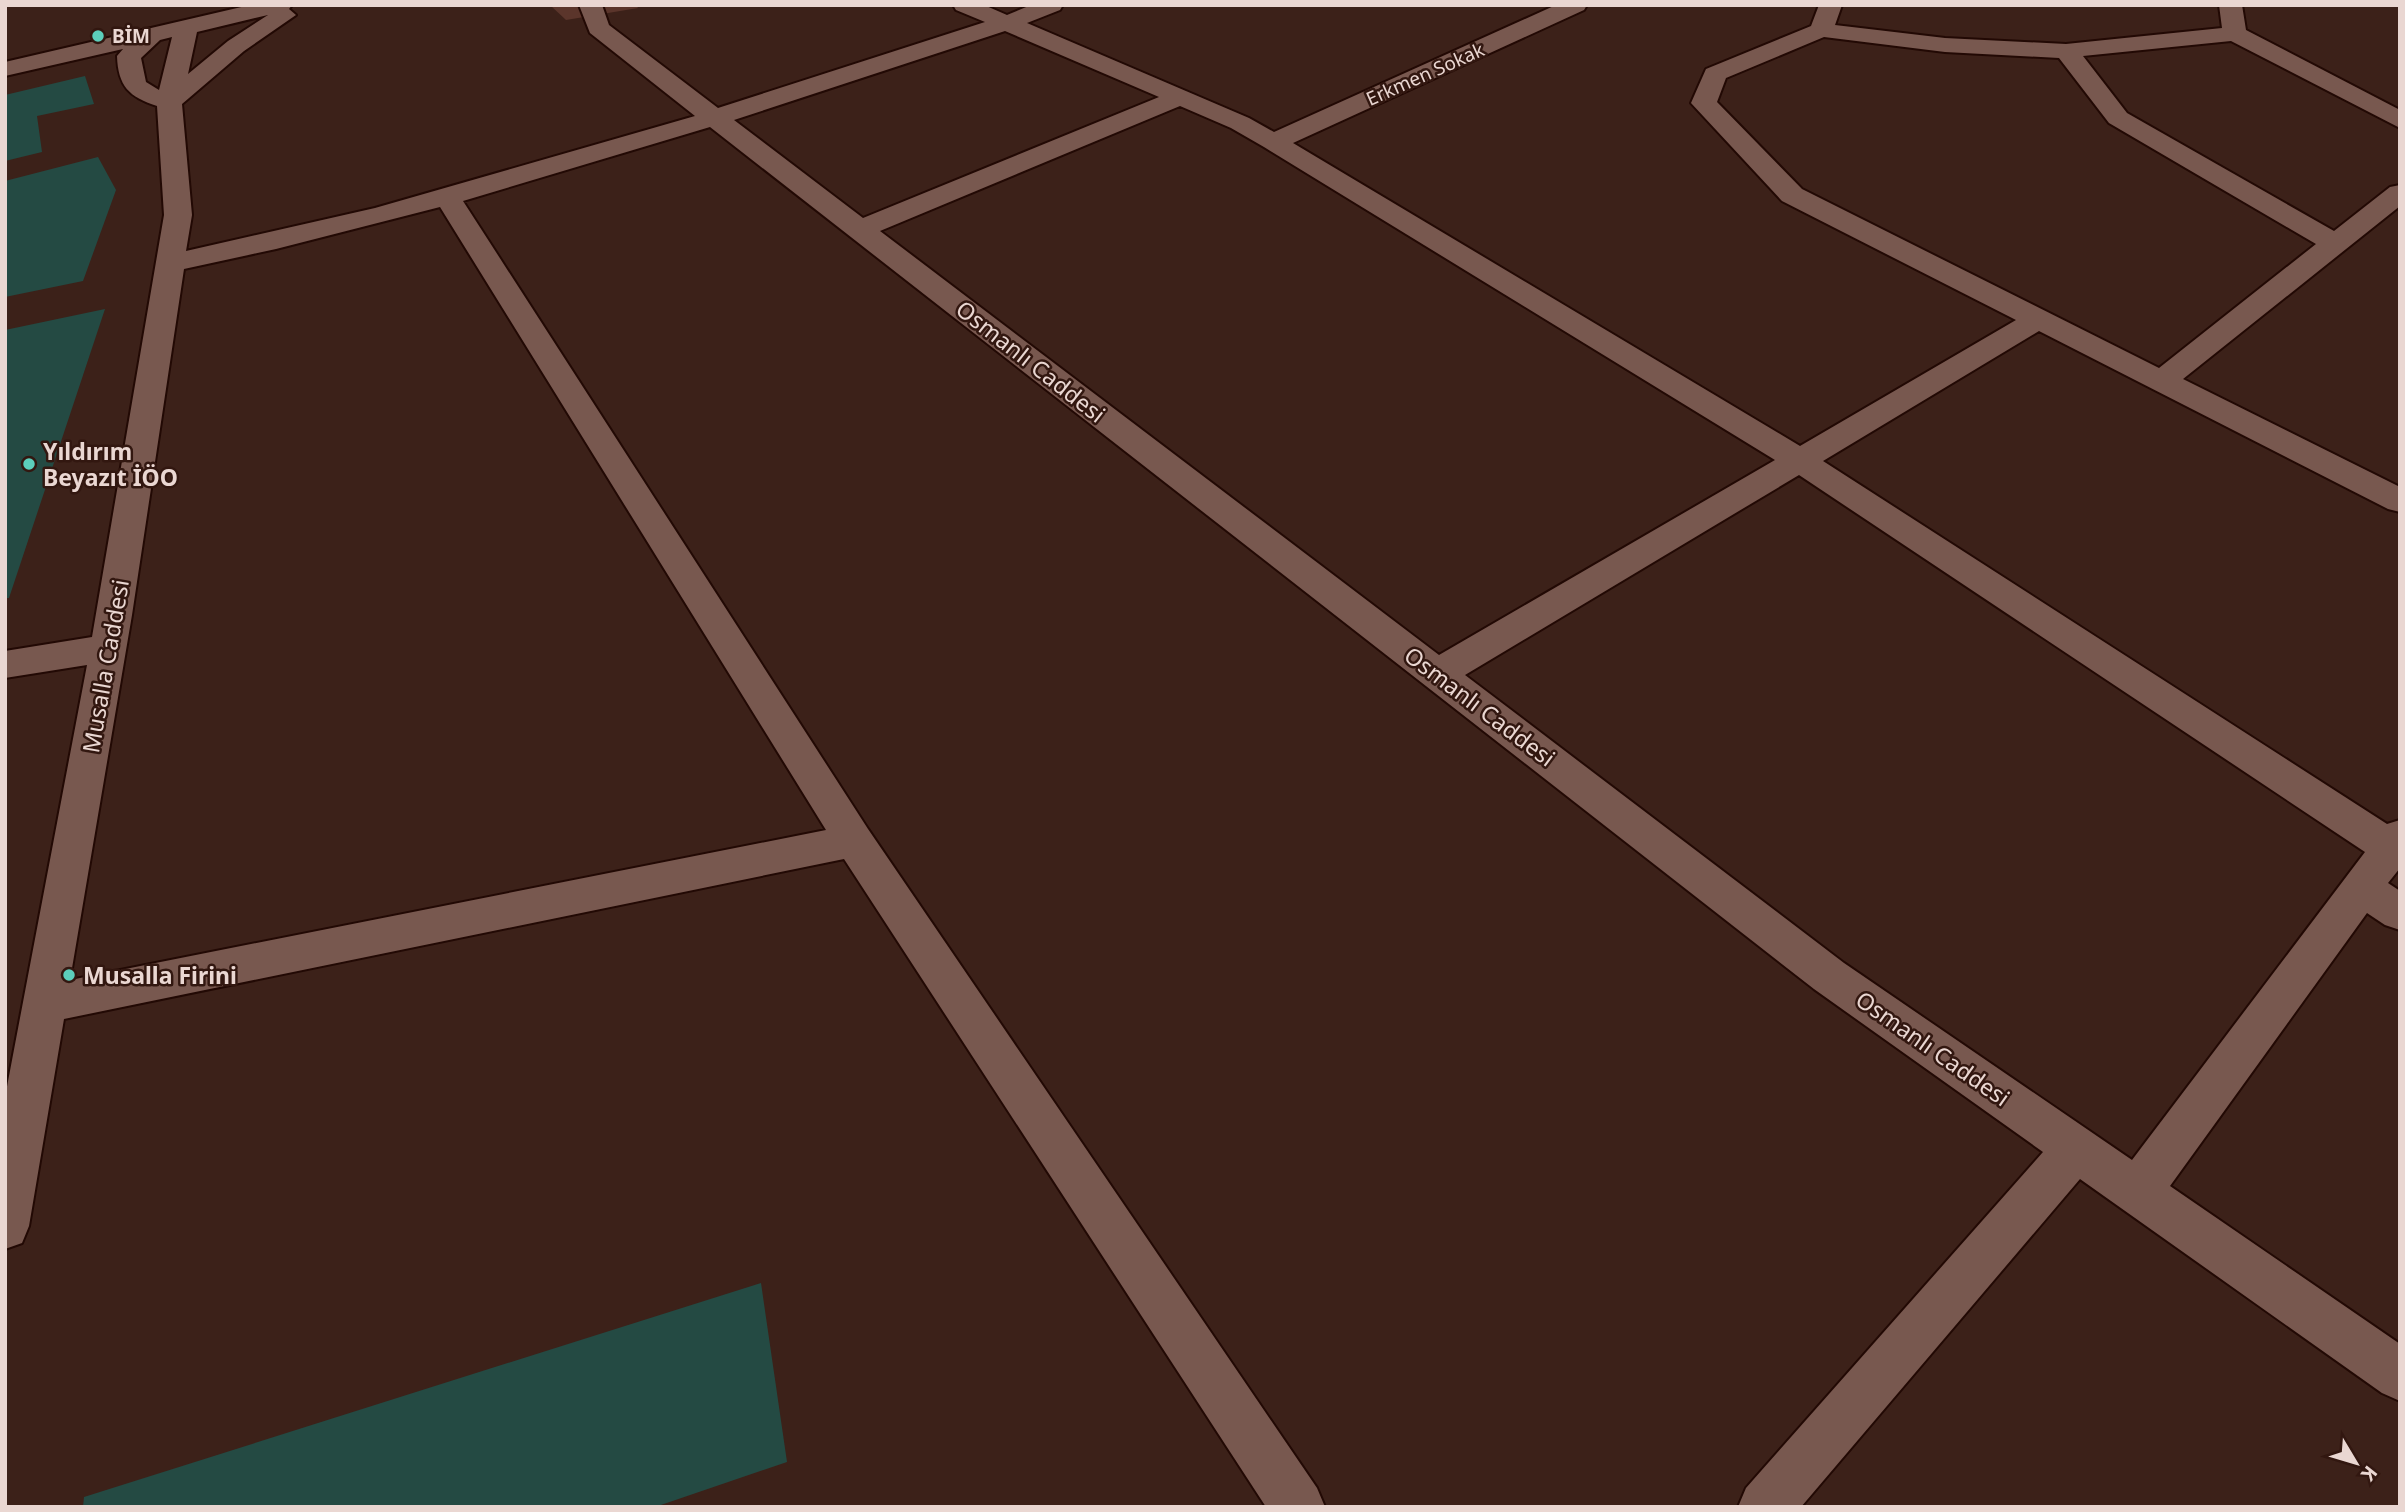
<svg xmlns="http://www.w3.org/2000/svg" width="2405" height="1512" viewBox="0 0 2405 1512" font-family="'Noto Sans',sans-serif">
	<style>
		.green { fill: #5b352b }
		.building { fill: #244a43 }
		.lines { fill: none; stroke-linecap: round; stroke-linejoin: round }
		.street-casing { stroke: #220904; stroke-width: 4 }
		.street { fill: #78584f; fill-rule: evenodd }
		.poi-dot { fill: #5ccebb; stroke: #321710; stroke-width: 2.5 }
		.labels { text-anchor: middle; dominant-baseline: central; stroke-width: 5; stroke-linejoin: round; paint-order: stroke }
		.far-poi-label { font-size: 19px; font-weight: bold; fill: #ead7d2; stroke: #321710; text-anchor: start }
		.far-street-label { font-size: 19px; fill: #ead7d2; stroke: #321710 }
		.street-label { font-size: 23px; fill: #ead7d2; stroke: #321710 }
		.poi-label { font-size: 23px; font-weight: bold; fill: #ead7d2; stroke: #321710; text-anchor: start }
	</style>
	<rect width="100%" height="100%" fill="#3c2119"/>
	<path class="green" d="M550,5H636L638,8L566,20Z"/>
	<g class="building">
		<path d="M85,76L94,104L37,116L42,152L5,161V95Z"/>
		<path d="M98,157L116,190L83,281L5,297V181Z"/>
		<path d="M105,309L9,598H5V330Z"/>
		<path d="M761,1283L787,1462L655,1507H83L84,1497Z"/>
	</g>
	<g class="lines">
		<defs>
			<path id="street" d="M250,5H292L289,9L296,15L244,51L182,104L192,215L186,251L375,208L695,116L590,33L579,5H602L609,25L718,108L985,22L956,10L953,5H984L1007,15L1031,5H1063L1060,10L1027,23L1249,118L1274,132L1556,5H1587L1584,10L1293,143L1800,446L2016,320L1782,201L1691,103L1706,69L1811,26L1819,5H1842L1835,25L1945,38L2066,44L2222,28L2219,5H2242L2246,30L2400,110V128L2231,41L2083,56L2127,113L2334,231L2390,187L2400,185V206L2183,379L2400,487V512L2388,509L2039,331L1823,461L2387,824L2400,820V868L2388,883L2400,891V930L2385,925L2367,913L2170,1186L2400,1344V1401L2382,1393L2080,1179L1801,1507H1738L1746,1488L2043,1152L1814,989L710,127L463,201L868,829L1317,1488L1325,1507H1266L844,859L64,1019L29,1226L22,1243L5,1249V1097L87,665L5,678V651L92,637L164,215L157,106C129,97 118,86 117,56L123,49L5,76V62ZM268,15L228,41L188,74L197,32ZM1005,31L1159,97L863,218L734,120ZM172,37L159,90L146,82L141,58L160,40ZM1824,37L1945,52L2059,58L2109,123L2316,244L2159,368L1802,189L1717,102L1726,78ZM1180,106L1231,128L1264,147L1775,460L1439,655L880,231ZM440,207L826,830L70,980L132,615L184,269L276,249ZM1799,475L2365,852L2132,1160L1844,963L1465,675Z"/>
		</defs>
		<use href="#street" class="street-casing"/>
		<use href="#street" class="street"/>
	</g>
	<g class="poi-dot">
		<circle cx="98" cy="36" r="7"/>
		<circle cx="29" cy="464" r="7"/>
		<circle cx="69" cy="975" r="7"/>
	</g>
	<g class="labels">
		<g class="far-poi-label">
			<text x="112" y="36">BİM</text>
		</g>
		<g class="far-street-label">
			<text transform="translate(1425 74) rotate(-24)">Erkmen Sokak</text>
		</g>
		<g class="street-label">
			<text transform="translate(1031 361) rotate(38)">Osmanlı Caddesi</text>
			<text transform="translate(105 666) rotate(-80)">Musalla Caddesi</text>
			<text transform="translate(1480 706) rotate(37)">Osmanlı Caddesi</text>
			<text transform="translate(1933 1048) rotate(35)">Osmanlı Caddesi</text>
		</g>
		<g class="poi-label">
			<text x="43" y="451">Yıldırım<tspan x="43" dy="26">Beyazıt İÖO</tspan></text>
			<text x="83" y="975">Musalla Firini</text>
		</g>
	</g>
	<rect width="2405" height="1512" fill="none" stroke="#ead7d2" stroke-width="14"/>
	<g transform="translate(2356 1463) rotate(128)" stroke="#321710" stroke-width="5" paint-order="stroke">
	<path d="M0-5L12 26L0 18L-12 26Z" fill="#ead7d2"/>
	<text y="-10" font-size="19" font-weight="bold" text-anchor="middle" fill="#ead7d2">K</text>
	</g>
</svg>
